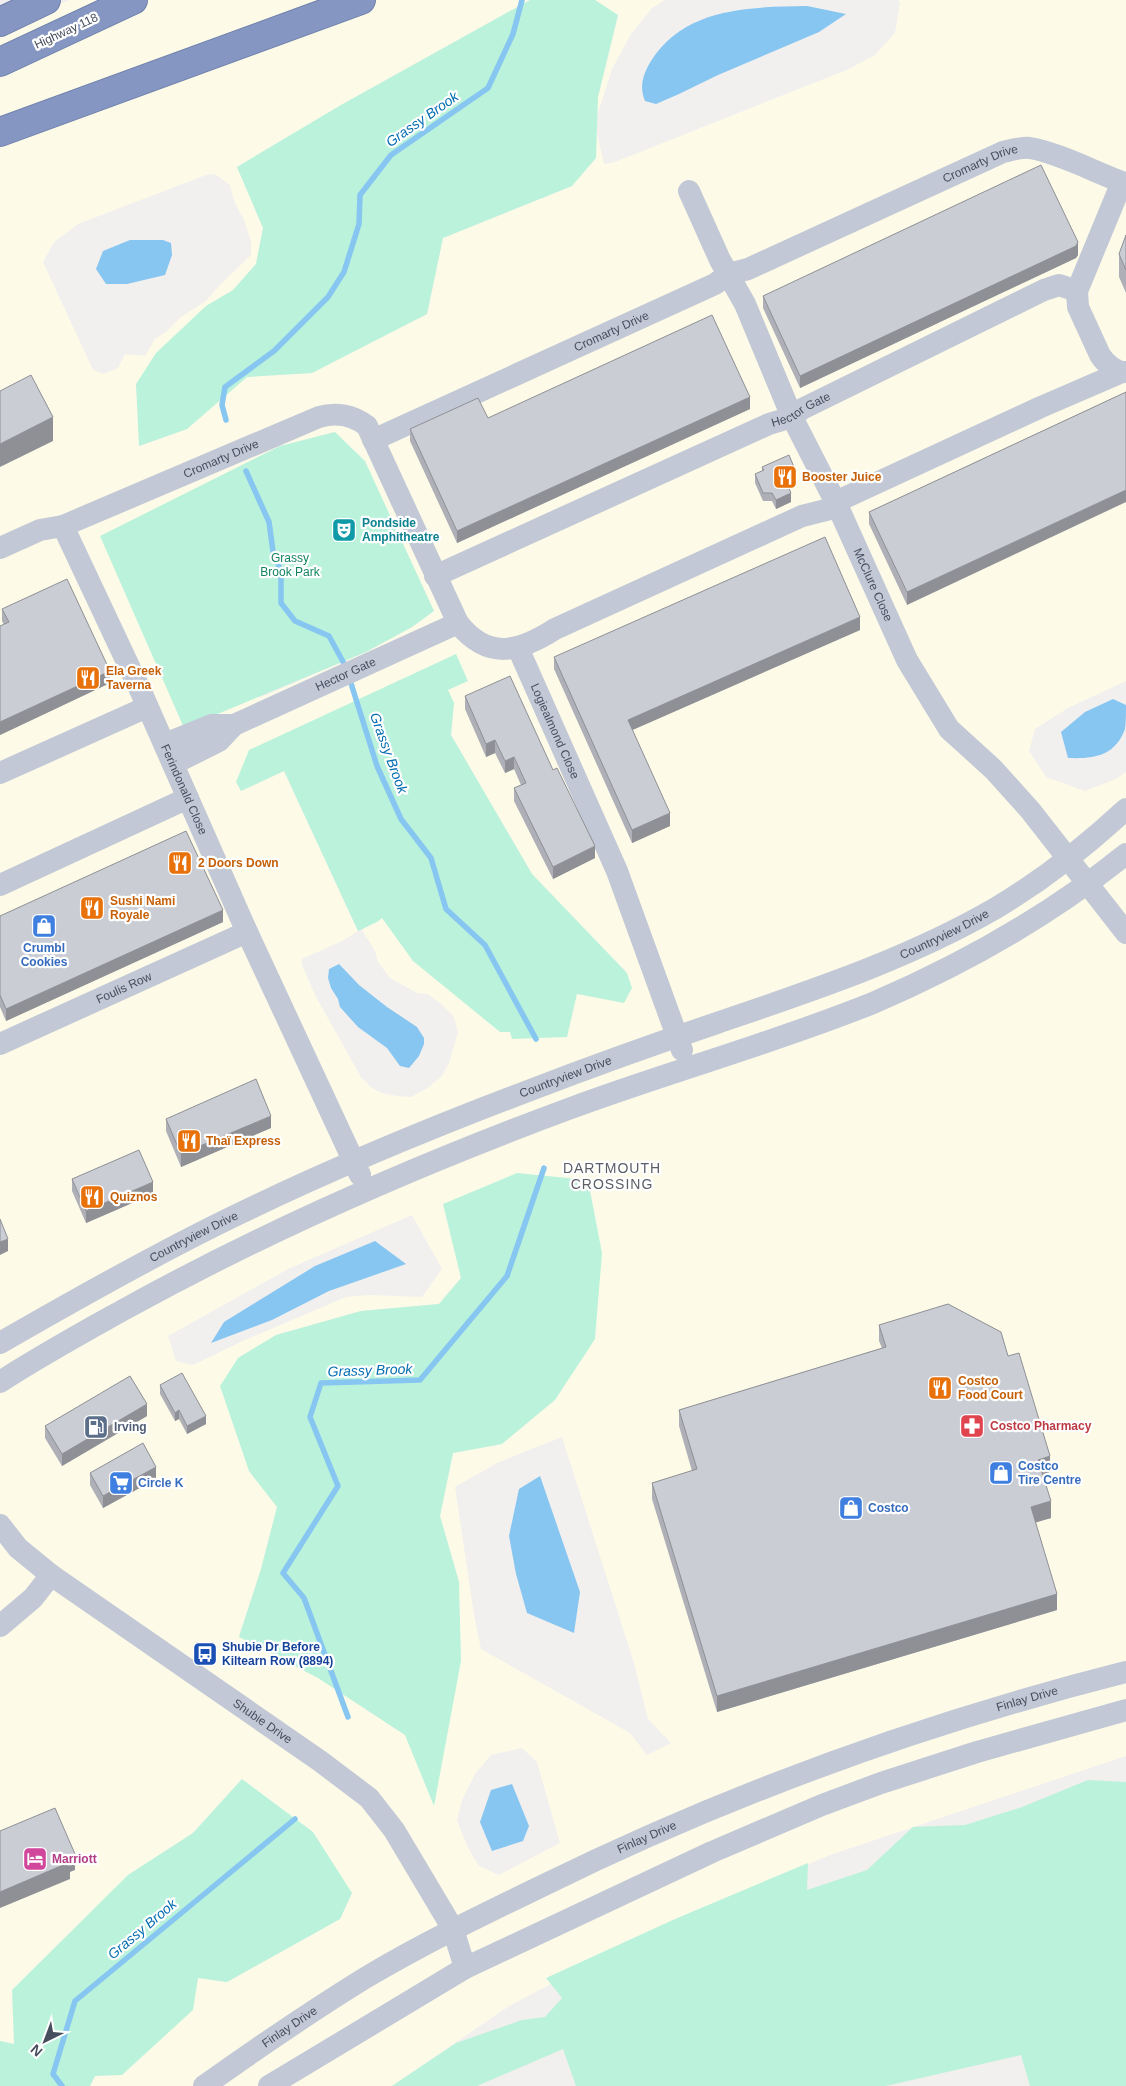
<svg xmlns="http://www.w3.org/2000/svg" width="1126" height="2086" viewBox="0 0 1126 2086" font-family="Arial,sans-serif">
	<style>
		.commercial { fill: #fdfbe8; fill-rule: evenodd }
		.green { fill: #bbf2db }
		.water { fill: #86c6f1 }
		.lines { fill: none; stroke-linecap: round; stroke-linejoin: round }
		.stream { stroke: #86c6f1; stroke-width: 5.5 }
		.highway-casing { stroke: #6f81ac; stroke-width: 30 }
		.minor { stroke: #c2c8d5; stroke-width: 22 }
		.highway { stroke: #8496c1; stroke-width: 28 }
		.wall { fill: #afb0b7 }
		.shaded-wall { fill: #8e9095 }
		.building { fill: #cbcdd5; stroke: #8e9095 }
		.labels { text-anchor: middle; dominant-baseline: central; stroke-width: 4.5; stroke-linejoin: round; paint-order: stroke }
		.street-label { font-size: 12px; fill: #464e5e; stroke: #fff }
		.food-label { font-size: 12px; font-weight: bold; fill: #c56008; stroke: #fff; text-anchor: start }
		.culture-label { font-size: 12px; font-weight: bold; fill: #0d838f; stroke: #fff; text-anchor: start }
		.park-label { font-size: 12px; fill: #128460; stroke: #fff }
		.shop-label { font-size: 12px; font-weight: bold; fill: #366cbe; stroke: #fff; text-anchor: start }
		.health-label { font-size: 12px; font-weight: bold; fill: #be3a42; stroke: #fff; text-anchor: start }
		.service-label { font-size: 12px; font-weight: bold; fill: #4e5e75; stroke: #fff; text-anchor: start }
		.transit-label { font-size: 12px; font-weight: bold; fill: #164399; stroke: #fff; text-anchor: start }
		.hotel-label { font-size: 12px; font-weight: bold; fill: #b23c85; stroke: #fff; text-anchor: start }
		.water-label { font-size: 14px; font-style: italic; fill: #046db2; stroke: #fff }
		.neighbourhood-label { font-size: 14px; letter-spacing: 1px; fill: #5b5e65; stroke: #fff }
	</style>
	<rect width="100%" height="100%" fill="#f2efef"/>
	<path class="commercial" d="M69,0H530L341,105L237,167L263,228L256,264L233,290L206,306L136,384L140,446L187,429L247,377L312,373L427,314L443,238L572,186L596,116L598,97L618,16L595,0H665L652,8L631,34L612,69L597,116V133L604,164L615,162L849,69L875,55L895,33L900,3L898,0H1126V681L1068,708L1035,729L1029,751L1046,777L1085,791L1116,779L1126,772V1756L830,1855L661,1926L509,2006L392,2086H90L95,2076L198,1978L227,1982L340,1919L352,1893L242,1779L193,1833L128,1875L14,2044L0,2041V32ZM215,174L230,185L234,201L244,220L251,241V255L218,287L206,301L181,317L166,332L155,339L145,356L125,354L118,368L104,374L93,370L43,262L54,242L78,224L206,175ZM335,432L423,588L434,611L412,627L366,652L259,698L173,500L280,446ZM454,703L451,735L532,874L627,973L577,994L413,961L382,917L362,930L375,951L378,962L390,978L417,993L428,994L442,1005L454,1017L458,1032L449,1063L442,1076L426,1089L411,1097L397,1096L381,1093L371,1087L361,1077L316,997L302,965V959L342,941L358,931L284,771L241,791L237,782ZM443,1204L502,1444L453,1453L440,1516L459,1582L434,1805L405,1735L318,1678L239,1636L261,1569L277,1507L249,1471L276,1335L361,1311L439,1304L461,1278ZM412,1215L442,1269L422,1297L369,1295L346,1297L245,1340L193,1365L176,1361L168,1336L288,1269ZM562,1437L634,1663L648,1719L671,1743L647,1755L630,1733L481,1649L474,1615L455,1487L497,1463ZM522,1748L537,1762L560,1843L499,1875L479,1866L468,1848L457,1820L462,1800L475,1774L491,1755Z"/>
	<g class="green">
		<path d="M530,0H595L618,15L598,97L596,158L572,186L443,238L427,314L312,373L247,377L187,429L139,446L136,384L156,353L206,306L233,290L256,264L263,228L237,167L341,105Z"/>
		<path d="M335,432L365,461L434,611L412,627L366,652L184,728L100,536L280,446Z"/>
		<path d="M456,654L468,681L448,690L454,703L451,735L532,874L627,973L632,988L624,1003L577,994L567,1037L512,1039L510,1032H500L413,961L382,918L377,922L358,931L284,771L241,791L236,782L249,750Z"/>
		<path d="M517,1173L588,1180L602,1253L595,1339L555,1400L502,1444L453,1453L440,1516L459,1582L461,1661L434,1806L405,1735L318,1678L239,1637L261,1569L277,1507L249,1471L220,1386L238,1358L276,1335L361,1311L439,1304L461,1278L443,1204Z"/>
		<path d="M242,1779L313,1832L352,1893L340,1919L227,1982L198,1978L193,2010L122,2075L95,2076L90,2086H0V2041L14,2044L12,1990L128,1875L193,1833Z"/>
		<path d="M1088,1780L1126,1782V2086H1030L1021,2055L886,2086H576L563,2049L477,2086H392L456,2043L522,2020L545,2017L562,1998L546,1978L675,1919L808,1863L807,1890L867,1870L913,1827L965,1825L1022,1807Z"/>
	</g>
	<g class="water">
		<path d="M807,6L846,14L819,32L718,75L679,94L656,104L645,101C639,87 643,74 651,61C685,7 750,7 807,6Z"/>
		<path d="M130,240H163L171,243L172,255L165,275L127,284H106L96,269L103,251Z"/>
		<path d="M1113,699L1126,705C1126,712 1126,722 1125,729C1115,756 1094,759 1068,758L1061,732L1085,712Z"/>
		<path d="M339,964L359,985L387,1007L417,1027L424,1038V1044L419,1056L409,1068L400,1066L387,1048L358,1027L340,1007L338,999L331,988L328,978L329,969Z"/>
		<path d="M375,1241L406,1264L329,1291L272,1320L211,1343L224,1322L315,1266Z"/>
		<path d="M540,1476L580,1592L574,1633L527,1613L516,1574L509,1536L519,1489Z"/>
		<path d="M512,1784L529,1826L523,1841L492,1851L480,1822L491,1790Z"/>
	</g>
	<g class="lines">
		<g class="stream">
			<path d="M226,420L222,405L225,387L274,351L328,297L344,272L359,224L360,195L391,155L488,88L513,34L522,0"/>
			<path d="M246,471L269,522L273,551L281,572V603L295,621L329,636L347,669"/>
			<path d="M349,677L377,766L401,819L431,858L446,909L485,945L536,1039"/>
			<path d="M348,1717L304,1598L283,1573L338,1486L310,1417L321,1383L420,1380L507,1276L544,1168"/>
			<path d="M62,2086L53,2074L75,2001L295,1819"/>
		</g>
		<defs>
			<g id="highway">
				<path d="M0,22L46,0"/>
				<path d="M0,62L133,0"/>
				<path d="M0,132L361,0"/>
			</g>
		</defs>
		<use href="#highway" class="highway-casing"/>
		<g class="minor">
			<path id="s1" d="M689,191L720,260L745,304L792,417L838,507L907,660L949,729L993,769L1030,810L1126,933"/>
			<path id="s2" d="M373,440L715,284L729,274L748,269L1003,152C1012,150 1021,147 1030,148C1056,152 1095,172 1122,182L1077,291L1078,307L1100,355C1105,363 1116,373 1126,372"/>
			<path id="s3" d="M63,526L142,694L247,932L360,1175"/>
			<path id="s4" d="M0,548L40,530L63,526L319,417C336,412 353,415 367,426L458,623C488,661 519,652 555,629L802,516L838,507L842,499L1041,407L1122,372"/>
			<path id="s5" d="M435,576L769,424L792,417L802,409L1044,290L1059,285L1077,291"/>
			<path id="s6" d="M518,648L617,871L682,1050"/>
			<path d="M165,744L212,725H234"/>
			<path id="s7" d="M173,764L219,741L234,725L458,623"/>
			<path d="M0,773L147,707"/>
			<path d="M0,885L188,798"/>
			<path id="s8" d="M0,1044L247,932"/>
			<path id="s9" d="M0,1343C71,1302 142,1262 216,1225C317,1175 422,1131 528,1091C590,1067 654,1044 717,1023C813,990 908,959 996,908C1043,880 1086,846 1126,809"/>
			<path d="M0,1382C40,1356 82,1333 125,1309C268,1230 417,1165 571,1108C671,1071 774,1043 873,1003C964,964 1049,916 1126,854"/>
			<path id="s10" d="M0,1525L18,1548L51,1575L320,1761L369,1798L394,1830L453,1929L465,1968"/>
			<path d="M0,1626L33,1598L51,1575"/>
			<path id="s11" d="M204,2086C256,2049 310,2012 365,1978C422,1944 482,1915 542,1886C729,1794 924,1723 1126,1672"/>
			<path d="M269,2086L465,1968L712,1852L822,1805L881,1783L977,1752L1126,1710"/>
		</g>
		<use href="#highway" class="highway"/>
	</g>
	<g class="wall">
		<path d="M1126,235V293L1119,277V254Z"/>
		<path d="M1078,255L1076,258L800,388L763,308V296Z"/>
		<path d="M1126,392L907,605L869,524V512Z"/>
		<path d="M750,409L457,543L410,441V429L488,418Z"/>
		<path d="M762,467L796,480L787,484L791,502L776,509L772,501H763L755,483V474L762,471Z"/>
		<path d="M2,609L110,683L0,735V626L4,625L2,621Z"/>
		<path d="M860,630L632,730L670,826L632,843L554,669V657Z"/>
		<path d="M465,696L553,770L595,858L553,879L514,801V788L521,785L514,769L505,773L495,753L486,757L465,709Z"/>
		<path d="M0,916L223,922L6,1021L0,1007Z"/>
		<path d="M166,1119L271,1128L181,1167L166,1131Z"/>
		<path d="M72,1179L153,1194L86,1223L72,1191Z"/>
		<path d="M879,1325L1008,1356L1050,1472L1043,1475L1051,1518L1035,1522L1057,1610L717,1712L652,1499V1483L692,1471L679,1426V1410L882,1348L879,1341Z"/>
		<path d="M160,1385L206,1424L187,1434L179,1419L175,1421L160,1394Z"/>
		<path d="M147,1416L62,1466L45,1438V1426Z"/>
		<path d="M90,1473L156,1479L103,1508L90,1485Z"/>
	</g>
	<g class="shaded-wall">
		<path d="M1078,242V255L1076,258L800,388V376Z"/>
		<path d="M750,397V409L457,543V531Z"/>
		<path d="M53,417V441L0,467V444Z"/>
		<path d="M796,472V480L784,486V477Z"/>
		<path d="M1126,490V502L907,605V592Z"/>
		<path d="M791,493V502L776,509V500Z"/>
		<path d="M860,617V630L628,732V720Z"/>
		<path d="M110,671V683L0,735V722Z"/>
		<path d="M495,740V753L486,757V744Z"/>
		<path d="M514,757V769L505,773V761Z"/>
		<path d="M670,813V826L632,843V830Z"/>
		<path d="M595,846V858L553,879V867Z"/>
		<path d="M223,910V922L6,1021V1009Z"/>
		<path d="M271,1116V1128L181,1167V1154Z"/>
		<path d="M153,1182V1194L86,1223V1211Z"/>
		<path d="M8,1239V1251L0,1255V1242Z"/>
		<path d="M147,1404V1416L62,1466V1454Z"/>
		<path d="M179,1410V1419L175,1421V1413Z"/>
		<path d="M206,1416V1424L187,1434V1426Z"/>
		<path d="M1050,1456V1472L1038,1476V1460Z"/>
		<path d="M156,1467V1479L103,1508V1496Z"/>
		<path d="M1051,1501V1518L1031,1524V1507Z"/>
		<path d="M1057,1594V1610L717,1712V1696Z"/>
		<path d="M75,1854V1870L70,1872V1879L0,1908V1892L67,1857Z"/>
	</g>
	<g class="building">
		<path d="M1041,165L1078,242L1076,246L800,376L763,296Z"/>
		<path d="M1126,235V270L1119,254Z"/>
		<path d="M712,315L750,397L457,531L410,429L478,398L488,418Z"/>
		<path d="M31,375L53,417L0,444V391Z"/>
		<path d="M1126,392V490L907,592L869,512Z"/>
		<path d="M789,455L796,472L784,477L791,493L776,500L772,493H763L755,474L764,470L762,467Z"/>
		<path d="M825,537L860,617L628,720L670,813L632,830L554,657Z"/>
		<path d="M67,579L110,671L0,722V626L9,622L2,609Z"/>
		<path d="M510,676L553,770L557,768L595,846L553,867L514,788L526,783L514,757L505,761L495,740L486,744L465,696Z"/>
		<path d="M186,831L223,910L6,1009L0,995V916Z"/>
		<path d="M256,1079L271,1116L181,1154L166,1119Z"/>
		<path d="M139,1150L153,1182L86,1211L72,1179Z"/>
		<path d="M0,1219L8,1239L0,1242Z"/>
		<path d="M948,1304L1001,1332L1008,1356L1019,1353L1050,1456L1038,1460L1051,1501L1031,1507L1057,1594L717,1696L652,1483L697,1469L679,1410L886,1347L879,1325Z"/>
		<path d="M182,1373L206,1416L187,1426L179,1410L175,1413L160,1385Z"/>
		<path d="M130,1376L147,1404L62,1454L45,1426Z"/>
		<path d="M143,1443L156,1467L103,1496L90,1473Z"/>
		<path d="M55,1808L75,1854L67,1857L70,1862L0,1892V1831Z"/>
	</g>
	<defs>
		<symbol id="restaurant-square" viewBox="-11 -11 22 22"><rect x="-9" y="-9" width="18" height="18" rx="4" fill="#e8710a" stroke="#fff"/><path d="M-5-6h1v4h1v-4h1v4h1v-4h1v5L-1.5 .5V6h-2V.5L-5-1ZM5-6V6H3V1.5H1.5Q1.5-4 5-6Z" fill="#fff"/></symbol>
		<symbol id="theatre-square" viewBox="-11 -11 22 22"><rect x="-9" y="-9" width="18" height="18" rx="4" fill="#0f9aa8" stroke="#fff"/><path d="M-5-5.5Q0-4 5-5.5V0Q5 5 0 6Q-5 5-5 0ZM-3.3-2.5H-1v1.5H-3.3ZM1-2.5H3.3v1.5H1ZM-2.8 1Q0 5.5 2.8 1Z" fill="#fff"/></symbol>
		<symbol id="shop-square" viewBox="-11 -11 22 22"><rect x="-9" y="-9" width="18" height="18" rx="4" fill="#3f7fe0" stroke="#fff"/><path d="M-5-2.5h2.3a2.7 3.5 0 0 1 5.4 0H5L5.5 6h-11ZM-1.5-2.5h3a1.5 2.3 0 0 0-3 0Z" fill="#fff"/></symbol>
		<symbol id="pharmacy-square" viewBox="-11 -11 22 22"><rect x="-9" y="-9" width="18" height="18" rx="4" fill="#e0444e" stroke="#fff"/><path d="M-2-6h4v4h4v4h-4v4h-4v-4h-4v-4h4Z" fill="#fff"/></symbol>
		<symbol id="fuel-square" viewBox="-11 -11 22 22"><rect x="-9" y="-9" width="18" height="18" rx="4" fill="#5c6f8a" stroke="#fff"/><path d="M-5.5-6h7V0h2V4h1.3V-2.5L3-4.5l.8-.8L6-3V5H2.5V1h-1V6h-7ZM-4.2-4.7v3.2H.2V-4.7Z" fill="#fff"/></symbol>
		<symbol id="supermarket-square" viewBox="-11 -11 22 22"><rect x="-9" y="-9" width="18" height="18" rx="4" fill="#3f7fe0" stroke="#fff"/><path d="M-6-5.5h2.5l.6 2H6L4.5 2H-2.5L-4.4-4H-6ZM-1.5 3.2a1.3 1.3 0 1 0 .1 0ZM3 3.2a1.3 1.3 0 1 0 .1 0Z" fill="#fff"/></symbol>
		<symbol id="bus-square" viewBox="-11 -11 22 22"><rect x="-9" y="-9" width="18" height="18" rx="4" fill="#1a4fb4" stroke="#fff"/><path d="M-5-6H5V4H4V6H2V4H-2V6H-4V4H-5ZM-3.5-4V0h7V-4ZM-3.5 1.2v1.5H-2V1.2ZM2 1.2v1.5H3.5V1.2Z" fill="#fff"/></symbol>
		<symbol id="hotel-square" viewBox="-11 -11 22 22"><rect x="-9" y="-9" width="18" height="18" rx="4" fill="#d1479c" stroke="#fff"/><path d="M-6-4.5h1.5V1H6V5H4.5V3h-9V5H-6ZM-4 0a1.8 1.8 0 1 1 3.6 0ZM.5 0V-2.5h3Q6-2.5 6 0Z" fill="#fff"/></symbol>
	</defs>
	<g fill-rule="evenodd">
		<use href="#restaurant-square" x="771" y="463" width="28" height="28"/>
		<use href="#theatre-square" x="330" y="516" width="28" height="28"/>
		<use href="#restaurant-square" x="74" y="664" width="28" height="28"/>
		<use href="#restaurant-square" x="166" y="849" width="28" height="28"/>
		<use href="#restaurant-square" x="78" y="894" width="28" height="28"/>
		<use href="#shop-square" x="30" y="912" width="28" height="28"/>
		<use href="#restaurant-square" x="175" y="1127" width="28" height="28"/>
		<use href="#restaurant-square" x="78" y="1183" width="28" height="28"/>
		<use href="#restaurant-square" x="926" y="1374" width="28" height="28"/>
		<use href="#pharmacy-square" x="958" y="1412" width="28" height="28"/>
		<use href="#fuel-square" x="82" y="1413" width="28" height="28"/>
		<use href="#shop-square" x="987" y="1459" width="28" height="28"/>
		<use href="#supermarket-square" x="107" y="1469" width="28" height="28"/>
		<use href="#shop-square" x="837" y="1494" width="28" height="28"/>
		<use href="#bus-square" x="191" y="1640" width="28" height="28"/>
		<use href="#hotel-square" x="21" y="1845" width="28" height="28"/>
	</g>
	<g class="labels">
		<g class="street-label">
			<text transform="translate(66 31) rotate(-25)">Highway 118</text>
			<text stroke="none"><textPath href="#s2" startOffset="668">Cromarty Drive</textPath></text>
			<text stroke="none"><textPath href="#s2" startOffset="262">Cromarty Drive</textPath></text>
			<text stroke="none"><textPath href="#s5" startOffset="402">Hector Gate</textPath></text>
			<text stroke="none"><textPath href="#s4" startOffset="239">Cromarty Drive</textPath></text>
			<text stroke="none"><textPath href="#s1" startOffset="435">McClure Close</textPath></text>
			<text stroke="none"><textPath href="#s7" startOffset="196">Hector Gate</textPath></text>
			<text stroke="none"><textPath href="#s6" startOffset="91">Logiealmond Close</textPath></text>
			<text stroke="none"><textPath href="#s3" startOffset="290">Ferindonald Close</textPath></text>
			<text stroke="none"><textPath href="#s9" startOffset="1031">Countryview Drive</textPath></text>
			<text stroke="none"><textPath href="#s8" startOffset="136">Foulis Row</textPath></text>
			<text stroke="none"><textPath href="#s9" startOffset="626">Countryview Drive</textPath></text>
			<text stroke="none"><textPath href="#s9" startOffset="221">Countryview Drive</textPath></text>
			<text stroke="none"><textPath href="#s11" startOffset="914">Finlay Drive</textPath></text>
			<text stroke="none"><textPath href="#s10" startOffset="329">Shubie Drive</textPath></text>
			<text stroke="none"><textPath href="#s11" startOffset="509">Finlay Drive</textPath></text>
			<text stroke="none"><textPath href="#s11" startOffset="104">Finlay Drive</textPath></text>
		</g>
		<g class="food-label">
			<text x="802" y="477">Booster Juice</text>
			<text x="106" y="671">Ela Greek<tspan x="106" dy="14">Taverna</tspan></text>
			<text x="198" y="863">2 Doors Down</text>
			<text x="110" y="901">Sushi Nami<tspan x="110" dy="14">Royale</tspan></text>
			<text x="206" y="1141">Thaï Express</text>
			<text x="110" y="1197">Quiznos</text>
			<text x="958" y="1381">Costco<tspan x="958" dy="14">Food Court</tspan></text>
		</g>
		<g class="culture-label">
			<text x="362" y="523">Pondside<tspan x="362" dy="14">Amphitheatre</tspan></text>
		</g>
		<g class="park-label">
			<text x="290" y="558">Grassy<tspan x="290" dy="14">Brook Park</tspan></text>
		</g>
		<g class="shop-label">
			<text x="44" y="948" text-anchor="middle">Crumbl<tspan x="44" dy="14">Cookies</tspan></text>
			<text x="1018" y="1466">Costco<tspan x="1018" dy="14">Tire Centre</tspan></text>
			<text x="138" y="1483">Circle K</text>
			<text x="868" y="1508">Costco</text>
		</g>
		<g class="health-label">
			<text x="990" y="1426">Costco Pharmacy</text>
		</g>
		<g class="service-label">
			<text x="114" y="1427">Irving</text>
		</g>
		<g class="transit-label">
			<text x="222" y="1647">Shubie Dr Before<tspan x="222" dy="14">Kiltearn Row (8894)</tspan></text>
		</g>
		<g class="hotel-label">
			<text x="52" y="1859">Marriott</text>
		</g>
		<g class="water-label">
			<text transform="translate(422 119) rotate(-35)">Grassy Brook</text>
			<text transform="translate(389 753) rotate(70)">Grassy Brook</text>
			<text transform="translate(370 1370) rotate(-2)">Grassy Brook</text>
			<text transform="translate(142 1929) rotate(-40)">Grassy Brook</text>
		</g>
		<g class="neighbourhood-label">
			<text x="612" y="1168">DARTMOUTH<tspan x="612" dy="16">CROSSING</tspan></text>
		</g>
	</g>
	<g transform="translate(45 2041) rotate(222)" stroke="#ffffff" stroke-width="4" paint-order="stroke">
	<path d="M0-4L9 19L0 12L-9 19Z" fill="#464e5e"/>
	<text y="-8" font-size="14" font-weight="bold" text-anchor="middle" fill="#464e5e">N</text>
	</g>
</svg>
